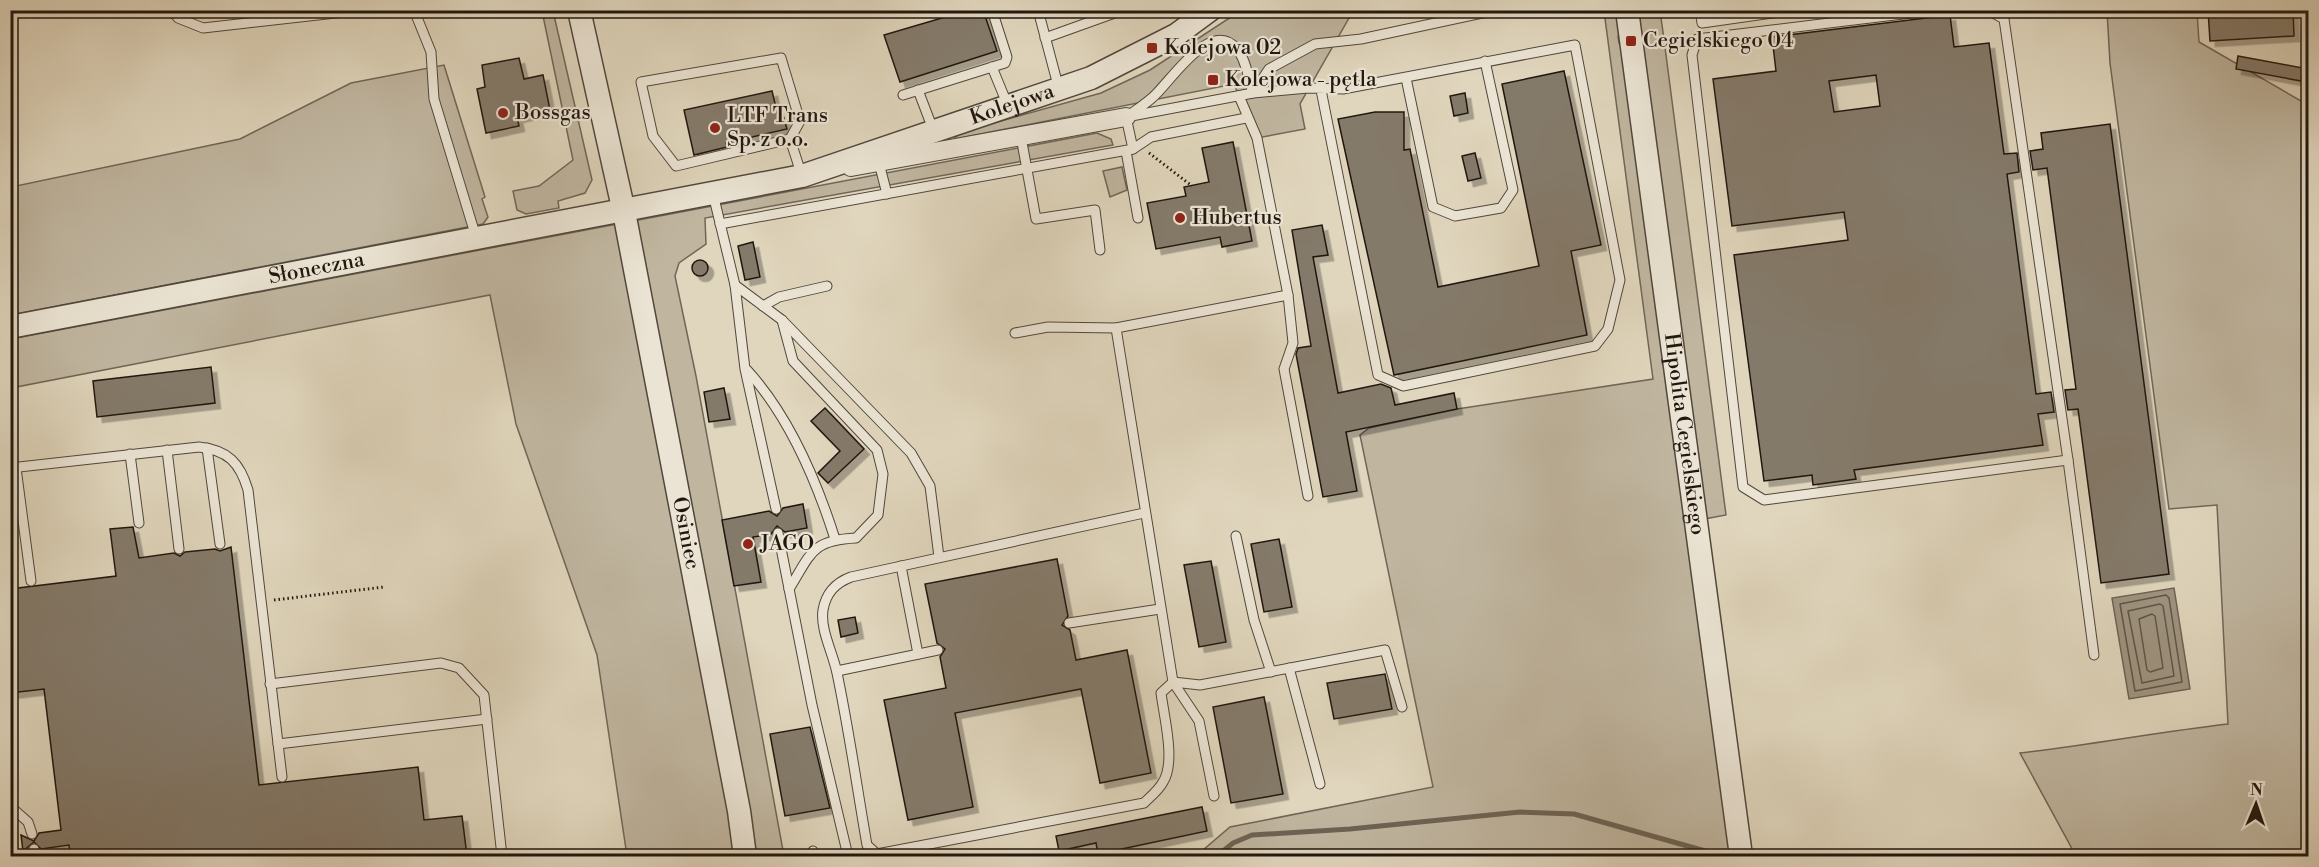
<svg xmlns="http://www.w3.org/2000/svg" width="2319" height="867" viewBox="0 0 2319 867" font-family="'Libre Bodoni',serif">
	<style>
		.green { fill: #c0b6a0; stroke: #706658; stroke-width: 1.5 }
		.water { fill: #9f9582; stroke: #6d6354; stroke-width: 1.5 }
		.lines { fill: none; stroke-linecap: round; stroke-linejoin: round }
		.shore { stroke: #605649; stroke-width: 1.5 }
		.stream { stroke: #6d6354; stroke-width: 5 }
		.building { fill: #847a6a; stroke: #211710; stroke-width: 1.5; fill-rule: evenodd; filter: url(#shadow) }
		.service-casing { stroke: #51473b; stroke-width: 11 }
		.minor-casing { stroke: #51473b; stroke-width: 20 }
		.tertiary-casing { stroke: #51473b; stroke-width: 25 }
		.path { stroke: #211710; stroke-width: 3; stroke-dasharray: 1.5 3; stroke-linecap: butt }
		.service { stroke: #ebe4d4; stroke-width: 9 }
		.minor { stroke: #ebe4d4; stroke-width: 18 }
		.tertiary { stroke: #ebe4d4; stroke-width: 22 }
		.poi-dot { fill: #8f2418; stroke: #ebe4d4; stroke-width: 2 }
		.labels { text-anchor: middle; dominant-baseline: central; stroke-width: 4.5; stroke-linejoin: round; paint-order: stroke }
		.poi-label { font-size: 21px; fill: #211710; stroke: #ebe4d4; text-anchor: start }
		.street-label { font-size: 21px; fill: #211710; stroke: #ebe4d4 }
	</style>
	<defs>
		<filter id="shadow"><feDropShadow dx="5.5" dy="5.5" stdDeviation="0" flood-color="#0004"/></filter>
	</defs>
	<rect width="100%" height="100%" fill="#e0d6bd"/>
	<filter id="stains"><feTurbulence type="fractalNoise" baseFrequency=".00333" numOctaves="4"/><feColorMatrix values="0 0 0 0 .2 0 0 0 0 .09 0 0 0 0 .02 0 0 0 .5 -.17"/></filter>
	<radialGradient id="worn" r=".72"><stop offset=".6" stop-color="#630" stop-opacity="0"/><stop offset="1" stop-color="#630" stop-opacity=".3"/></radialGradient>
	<g class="green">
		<path d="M542,11H553L592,180L585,193L558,201L559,208L526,214L517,210L513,191L539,186L573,160Z"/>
		<path d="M1240,11H1353L1300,104L1305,129L1257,138L1234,84L955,139L958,133L1101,93L1150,70Z"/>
		<path d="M1604,11H1619L1622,35L1618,36L1619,43H1623L1733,856H1196L1230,827L1433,787L1360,435L1369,428L1457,409L1653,379Z"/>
		<path d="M1635,11H1660L1663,32L1726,515L1704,519Z"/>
		<path d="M2107,11H2197L2199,42L2308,105V856H2076L2020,753C2090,745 2158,732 2228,724L2217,505L2169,509L2110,63Z"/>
		<path d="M444,65L485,197L482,199L488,217L483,224L11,315V187L240,139L351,83Z"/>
		<path d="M1097,133L1111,139L1113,145L705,218L706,244L679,263L675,276L696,376L784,856H627L597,655L516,424L490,295L11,388V339Z"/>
		<path d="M1122,167L1127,190L1110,197L1103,171Z"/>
	</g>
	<path class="water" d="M2174,588L2190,689L2129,699L2112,598Z"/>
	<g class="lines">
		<g class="shore">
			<path d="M2166,595L2169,598L2182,682L2135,691L2120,604Z"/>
			<path d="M2160,604L2163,606L2174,676L2142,683L2128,611Z"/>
			<path d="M2152,614L2155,616L2163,668L2150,672L2147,670L2139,619Z"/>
		</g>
		<g class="stream">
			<path d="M1217,856L1233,843L1252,835L1350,829L1520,812L1574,814L1723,856"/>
			<path d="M1838,856L1887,852L1940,856"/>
		</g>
	</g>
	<g class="building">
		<path d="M969,10H983L997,51L900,82L884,35Z"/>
		<path d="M2208,10H2293L2294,36L2210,41Z"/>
		<path d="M1950,15L1954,47L1989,43L2004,154L2017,153L2019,172L2007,174L2036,394L2051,392L2054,412L2038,414L2043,445L1854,470L1856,479L1813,485L1812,475L1764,481L1734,255L1848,240L1844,212L1732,226L1713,79L1776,71L1772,37ZM1876,75L1880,106L1834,112L1829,81Z"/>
		<path d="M2238,56L2303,68L2301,81L2236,69Z"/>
		<path d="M519,58L524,79L543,75L550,110L517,117L519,126L486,133L477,89L485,87L482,65Z"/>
		<path d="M1564,71L1601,245L1571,251L1587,335L1394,375L1338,119L1375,112H1404V150L1410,149L1438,287L1539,266L1502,84Z"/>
		<path d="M772,91L778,116L783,115L787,129L726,143L727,147L694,155L684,110Z"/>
		<path d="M1465,93L1468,113L1454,116L1450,96Z"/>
		<path d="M2110,124L2169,574L2101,583L2078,409L2068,410L2065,390L2076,389L2047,168L2033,170L2030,151L2043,149L2041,133Z"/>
		<path d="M1233,142L1252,241L1222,247L1220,237L1156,249L1147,203L1186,196L1184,187L1209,182L1202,148Z"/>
		<path d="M1475,153L1481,178L1468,181L1462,156Z"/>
		<path d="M1322,225L1328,255L1313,257L1338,393L1381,384L1391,388L1395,405L1454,393L1457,409L1346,432L1357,491L1323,497L1296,354L1298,348L1311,346L1292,230Z"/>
		<path d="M753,242L760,277L745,280L738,246Z"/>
		<circle cx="700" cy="268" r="8"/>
		<path d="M211,367L215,403L97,417L93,381Z"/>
		<path d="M724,388L730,419L709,422L704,392Z"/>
		<path d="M825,408L864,449L828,483L818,473L840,451L811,421Z"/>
		<path d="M803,504L807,528L785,532L777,526L771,534L753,537L761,582L734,586L722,520L769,511L777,516L783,508Z"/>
		<path d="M133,527L139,558L174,553L180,556L185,552L215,549L220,551L231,547L259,785L418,767L424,820L462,816L467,856H70L69,845L41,849L34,842L23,851L21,835L34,841L39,833L61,830L44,689L10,693V589L116,576L110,529Z"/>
		<path d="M1279,539L1292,607L1264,612L1251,544Z"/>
		<path d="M1057,559L1068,616L1062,625L1070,630L1076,660L1127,650L1151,773L1100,783L1081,689L955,713L973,807L908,820L884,700L946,688L940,657L945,649L937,643L925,584Z"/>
		<path d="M1211,561L1226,642L1199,647L1184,565Z"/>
		<path d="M855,617L858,633L841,637L838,620Z"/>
		<path d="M1385,674L1392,709L1334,719L1327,683Z"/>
		<path d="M1264,697L1283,794L1231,803L1213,707Z"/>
		<path d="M810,727L830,808L785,816L770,734Z"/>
		<path d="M1202,807L1207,831L1098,854L1096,843L1059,851L1056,836Z"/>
	</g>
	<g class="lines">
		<defs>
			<g id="service">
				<path d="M172,10L178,18L203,28L362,10"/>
				<path d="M414,10L431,52L434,99L476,237"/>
				<path d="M1038,10L1059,89"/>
				<path d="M1700,10L1702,23L1794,10"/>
				<path d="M1936,10L1697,39L1692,55L1743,487L1764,500L2068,460"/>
				<path d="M1988,10L2004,19L2068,460L2094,655"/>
				<path d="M1045,38L1123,10"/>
				<path d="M781,58L800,121L790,139L676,166L653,136L641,82Z"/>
				<path d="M992,67L1008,106"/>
				<path d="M1406,78L1433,207L1455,216L1501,208L1513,190L1485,61"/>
				<path d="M918,90L934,132"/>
				<path d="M1253,93C1249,81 1246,59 1237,49C1210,17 1170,83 1152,98C1144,105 1135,111 1126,117L1253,93L1308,88L1343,89L1575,45L1620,280L1608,329L1595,346L1403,386L1378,375L1321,90"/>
				<path d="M1253,93L1269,69L1315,44L1361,39L1496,10"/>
				<path d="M903,95L1005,63L1007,57L992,10"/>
				<path d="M1239,96L1257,138L1288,295L1293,343L1284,369L1308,496"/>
				<path d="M1021,137L1036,219L1095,210L1100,250"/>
				<path d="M790,139L802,176"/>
				<path d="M1133,149L1151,137L1246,118"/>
				<path d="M1126,151L1138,218"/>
				<path d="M879,163L887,194"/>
				<path d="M713,194L735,285L745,369L776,509"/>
				<path d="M720,224L1133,149L1126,117"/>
				<path d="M735,285L782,320L911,453L930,486L939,557"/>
				<path d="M763,306L779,297L827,286"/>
				<path d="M782,320L793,361L877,450L883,474L878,515L856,538C811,540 811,554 789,589"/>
				<path d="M1116,328L1173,682L1161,693C1164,717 1176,762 1163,782C1159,790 1150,797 1144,803L877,854L867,845C857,788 849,730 837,673C833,653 820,630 823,610C826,593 835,583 851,577L1144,513"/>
				<path d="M1015,333L1048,327L1116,328L1288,295"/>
				<path d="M747,370C789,416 816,479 835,539"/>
				<path d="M207,448L220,544"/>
				<path d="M167,450L179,549"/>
				<path d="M130,454L139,523"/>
				<path d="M10,468L199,447C228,450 240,463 248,490L282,777"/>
				<path d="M16,468L31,581"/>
				<path d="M778,533L812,705L848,856"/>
				<path d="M1236,536L1254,620L1271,672"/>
				<path d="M901,566L918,654"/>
				<path d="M1069,623L1160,609"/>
				<path d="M1289,668L1320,784"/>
				<path d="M837,671L938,650"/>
				<path d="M1173,682L1200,685L1385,650L1402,707"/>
				<path d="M1173,682L1199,721L1214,796"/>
				<path d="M270,684L441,663L459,668L484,695L502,856"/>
				<path d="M278,744L487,719"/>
				<path d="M10,806L28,822L32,834"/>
				<path d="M813,851L814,856"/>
				<path d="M33,856L34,849"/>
			</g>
			<path id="minor" d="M851,167L1126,117"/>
			<g id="tertiary">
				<path id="s1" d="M579,10L624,212L739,811L745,856"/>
				<path id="s2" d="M1627,10L1741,856"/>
				<path id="s3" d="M10,327L802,176L1091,78L1176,35L1210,10"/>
			</g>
		</defs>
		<use href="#service" class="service-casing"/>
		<use href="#minor" class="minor-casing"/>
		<use href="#tertiary" class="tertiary-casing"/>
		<g class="path">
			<path d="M1149,153L1192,186"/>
			<path d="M274,600L384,587"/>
		</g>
		<use href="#service" class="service"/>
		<use href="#minor" class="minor"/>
		<use href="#tertiary" class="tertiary"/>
	</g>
	<g class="poi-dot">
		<rect x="1625" y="35" width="12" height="12" rx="3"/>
		<rect x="1146" y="42" width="12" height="12" rx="3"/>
		<rect x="1207" y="74" width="12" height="12" rx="3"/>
		<circle cx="503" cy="113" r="6"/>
		<circle cx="715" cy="128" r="6"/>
		<circle cx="1180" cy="218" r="6"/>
		<circle cx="748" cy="544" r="6"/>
	</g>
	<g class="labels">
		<g class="poi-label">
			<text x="1643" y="41">Cegielskiego 04</text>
			<text x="1164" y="48">Kolejowa 02</text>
			<text x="1225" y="80">Kolejowa - pętla</text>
			<text x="515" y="113">Bossgas</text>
			<text x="727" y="116">LTF Trans<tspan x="727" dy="24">Sp. z o.o.</tspan></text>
			<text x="1192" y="218">Hubertus</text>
			<text x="760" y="544">JAGO</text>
		</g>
		<g class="street-label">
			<text stroke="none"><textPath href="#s3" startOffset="1028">Kolejowa</textPath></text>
			<text stroke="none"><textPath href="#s3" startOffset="312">Słoneczna</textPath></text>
			<text stroke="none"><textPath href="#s2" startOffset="428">Hipolita Cegielskiego</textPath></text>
			<text stroke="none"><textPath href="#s1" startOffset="534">Osiniec</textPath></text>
		</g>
	</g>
	<rect width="2319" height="867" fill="none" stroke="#e0d6bd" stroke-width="36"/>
	<rect x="12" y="12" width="2295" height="843" fill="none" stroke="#211710" stroke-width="3"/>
	<rect x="18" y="18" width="2283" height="831" fill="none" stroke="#211710" stroke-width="1.5"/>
	<g transform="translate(2256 804) rotate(2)" stroke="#ebe4d4" stroke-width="4.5" paint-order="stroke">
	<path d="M0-4.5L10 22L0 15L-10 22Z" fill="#211710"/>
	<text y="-9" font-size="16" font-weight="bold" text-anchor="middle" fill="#211710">N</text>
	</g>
	<rect width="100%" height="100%" filter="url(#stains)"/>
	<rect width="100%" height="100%" fill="url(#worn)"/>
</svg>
